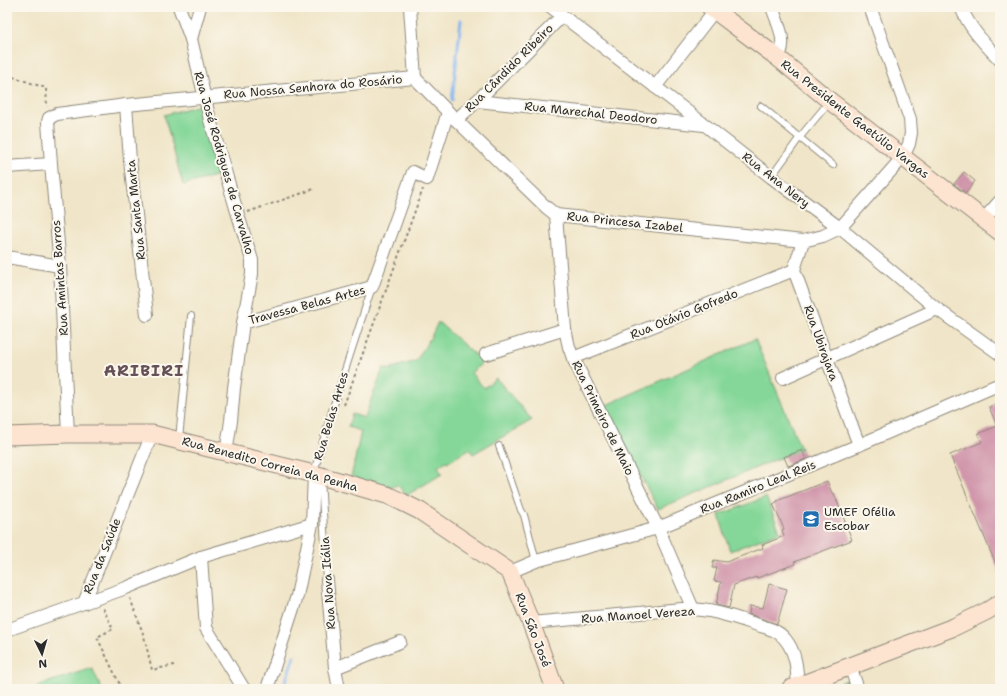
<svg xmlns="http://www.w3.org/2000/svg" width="1007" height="696" viewBox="0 0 1007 696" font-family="'Shantell Sans',sans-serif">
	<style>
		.green { fill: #84d798; stroke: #588162 }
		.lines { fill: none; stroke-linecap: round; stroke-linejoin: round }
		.stream { stroke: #83b5ef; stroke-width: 3 }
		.building { fill: #d095aa }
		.lane-casing { stroke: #8e887a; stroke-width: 8 }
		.street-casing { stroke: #8e887a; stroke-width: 14 }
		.secondary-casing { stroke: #8e887a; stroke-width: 19 }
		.path { stroke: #8e887a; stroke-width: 2; stroke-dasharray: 3 3; stroke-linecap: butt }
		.lane { stroke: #fff; stroke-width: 6 }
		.street { stroke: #fff; stroke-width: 12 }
		.secondary { stroke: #fde4d1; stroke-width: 17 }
		.labels { text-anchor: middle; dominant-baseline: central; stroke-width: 4; stroke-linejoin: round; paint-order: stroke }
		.street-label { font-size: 12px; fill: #2b2b2b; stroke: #fbf7ec }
		.poi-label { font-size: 12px; fill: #2b2b2b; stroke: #fbf7ec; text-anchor: start }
		.district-label { font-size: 16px; font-weight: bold; letter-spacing: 1px; fill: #655057; stroke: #fbf7ec }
	</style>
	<rect width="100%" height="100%" fill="#fbf7ec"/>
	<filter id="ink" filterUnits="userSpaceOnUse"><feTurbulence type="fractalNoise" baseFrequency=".025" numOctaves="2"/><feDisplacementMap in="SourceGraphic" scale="8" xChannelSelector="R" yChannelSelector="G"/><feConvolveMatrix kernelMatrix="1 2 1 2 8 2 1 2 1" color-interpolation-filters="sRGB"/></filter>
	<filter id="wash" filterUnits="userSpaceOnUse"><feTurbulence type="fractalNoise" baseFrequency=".012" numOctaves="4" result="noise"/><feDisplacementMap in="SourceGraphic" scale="16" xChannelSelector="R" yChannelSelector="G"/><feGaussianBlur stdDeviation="0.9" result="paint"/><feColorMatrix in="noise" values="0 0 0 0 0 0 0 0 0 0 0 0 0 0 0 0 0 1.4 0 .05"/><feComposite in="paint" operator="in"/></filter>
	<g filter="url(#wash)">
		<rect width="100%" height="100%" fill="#f0e5c8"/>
		<g class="green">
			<path d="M200,105L219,175L183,185L164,115Z"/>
			<path d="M438,322L483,362L471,373L484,388L496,378L532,420L473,454L469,449L447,463L446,461L438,467L442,474L407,495L397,485L388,489L351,478L361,431L348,427L352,414L365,418L374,391H375L383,368L391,370L392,368L416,361L432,335Z"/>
			<path d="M755,339L801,449L658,509L604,406Z"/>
			<path d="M766,497L780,532L730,551L719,515Z"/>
			<path d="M92,668L102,689H32L46,683Z"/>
			<path d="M847,680L851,689H823Z"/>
		</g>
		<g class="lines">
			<g class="stream">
				<path d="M452,100L461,20"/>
				<path d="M283,689L294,656"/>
			</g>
		</g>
		<g id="blocks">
			<g class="building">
				<path d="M964,172L975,181L966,193L954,184Z"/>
				<path d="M1000,402V574L950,455L982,442L978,434L997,426L989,407Z"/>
				<path d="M802,450L806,459L788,466L784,457Z"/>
				<path d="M827,481L832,493H834L852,540L794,562L795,564L757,578L756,577L734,585L729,608L716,605L721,582L714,581L717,568H712L714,560L726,562L763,548L762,545L784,536L782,530L784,529L773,504L777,502V501Z"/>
				<path d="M769,584L787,589L777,624L749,614L750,606L763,608Z"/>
			</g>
		</g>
	</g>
	<g filter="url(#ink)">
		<use href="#blocks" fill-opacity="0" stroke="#8e887a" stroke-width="1"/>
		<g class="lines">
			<defs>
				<g id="lane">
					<path d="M761,106L833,165"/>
					<path d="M771,177L800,137L829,102"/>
					<path d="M179,439L191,316"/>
					<path d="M499,446L521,510L524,515L536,561"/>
					<path d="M314,473L318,458L336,398L372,287"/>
					<path d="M321,478L327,580"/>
				</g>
				<g id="street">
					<path d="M179,7L191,39L210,120L238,215L252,260V274L243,323L234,388L231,421L226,453"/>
					<path d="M410,7L415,78"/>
					<path d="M551,7L705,125L771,177L840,228L937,309L1000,354"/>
					<path d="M772,7C778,25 788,41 778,58"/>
					<path d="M961,7C969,28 985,44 1000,60"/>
					<path d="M191,39L200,7"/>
					<path d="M415,78L456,120L546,207L556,215L803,241L823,236L840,228L903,157L909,144L911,133L910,119L870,7"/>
					<path d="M655,87L715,10"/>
					<path d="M477,101L704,125"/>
					<path d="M126,105L130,160L147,315"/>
					<path d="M456,120L477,101L562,16"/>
					<path d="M7,167L51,164"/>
					<path d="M556,215L565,329L569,347L573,358L658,528L693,609"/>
					<path d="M984,219L1000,201"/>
					<path d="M803,241L794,270L859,445"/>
					<path d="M7,257L60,266"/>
					<path d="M243,323L372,287L413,172L427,179L448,112"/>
					<path d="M486,354L565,329"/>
					<path d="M573,358L794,270"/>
					<path d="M783,378L937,309"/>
					<path d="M68,434L60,266L51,164L48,122L49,118L57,114L126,105L415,78"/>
					<path d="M201,557L206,628L244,689"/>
					<path d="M510,572L536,561L658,528L859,445L1000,384"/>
					<path d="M327,580L335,668L339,689"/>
					<path d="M84,603L152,434"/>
					<path d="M531,623L682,609C708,608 731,616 755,624C766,628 777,629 785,639C796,652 797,669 798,686"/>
					<path d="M7,630L126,588L201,557L312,524"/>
					<path d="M850,666L858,689"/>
					<path d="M335,668L400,642"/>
					<path d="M267,689L297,596L312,524L314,474"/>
					<path d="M999,689H1000"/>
				</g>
				<g id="secondary">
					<path d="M710,7L778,58L830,101L1000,232"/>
					<path d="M7,436L68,434H152L314,474L387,495L402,502L420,511L510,572L531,623L555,689"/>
					<path d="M790,689L954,627L987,611L1000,603"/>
				</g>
			</defs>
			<use href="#lane" class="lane-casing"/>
			<use href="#street" class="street-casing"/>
			<use href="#secondary" class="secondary-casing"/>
			<g class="path">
				<path d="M7,75L46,88L47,107"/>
				<path d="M248,212L314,189"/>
				<path d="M344,405L423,189"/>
				<path d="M130,598L144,636L152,670L174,665"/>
				<path d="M103,608L113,629L97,637L122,689"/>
			</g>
			<use href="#lane" class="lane"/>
			<use href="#street" class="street"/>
			<use href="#secondary" class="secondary"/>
		</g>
	</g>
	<defs>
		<symbol id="school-square" viewBox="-11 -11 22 22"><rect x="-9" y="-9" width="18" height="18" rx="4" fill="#1f6fb2" stroke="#fbf7ec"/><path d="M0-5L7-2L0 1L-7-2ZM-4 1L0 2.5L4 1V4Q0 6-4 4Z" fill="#fff"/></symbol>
	</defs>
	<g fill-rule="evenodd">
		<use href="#school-square" x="801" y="509" width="20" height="20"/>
	</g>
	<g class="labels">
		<g class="street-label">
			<text transform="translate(509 68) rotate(-45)">Rua Cândido Ribeiro</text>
			<text transform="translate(313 87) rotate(-5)">Rua Nossa Senhora do Rosário</text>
			<text transform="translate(591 113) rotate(6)">Rua Marechal Deodoro</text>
			<text transform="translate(855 119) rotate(38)">Rua Presidente Gaetúlio Vargas</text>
			<text transform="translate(224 163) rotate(74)">Rua José Rodrigues de Carvalho</text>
			<text transform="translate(776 180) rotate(38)">Rua Ana Nery</text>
			<text transform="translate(136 210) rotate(-96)">Rua Santa Marta</text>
			<text transform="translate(625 222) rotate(6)">Rua Princesa Izabel</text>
			<text transform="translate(60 278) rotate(-94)">Rua Amintas Barros</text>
			<text transform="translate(307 305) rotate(-15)">Travessa Belas Artes</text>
			<text transform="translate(684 314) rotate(-22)">Rua Otávio Gofredo</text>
			<text transform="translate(821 343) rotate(70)">Rua Ubirajara</text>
			<text transform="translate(331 416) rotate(-73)">Rua Belas Artes</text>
			<text transform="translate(603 418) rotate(64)">Rua Primeiro de Maio</text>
			<text transform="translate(270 464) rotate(15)">Rua Benedito Correia da Penha</text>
			<text transform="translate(758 487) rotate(-22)">Rua Ramiro Leal Reis</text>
			<text transform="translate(102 556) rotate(-68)">Rua da Saúde</text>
			<text transform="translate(328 583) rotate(-94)">Rua Nova Itália</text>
			<text transform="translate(638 615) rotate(-4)">Rua Manoel Vereza</text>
			<text transform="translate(533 630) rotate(69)">Rua São José</text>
		</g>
		<g class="poi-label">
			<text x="824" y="512">UMEF Ofélia<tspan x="824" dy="14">Escobar</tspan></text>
		</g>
		<g class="district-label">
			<text x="144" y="370">ARIBIRI</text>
		</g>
	</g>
	<rect width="1007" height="696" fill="none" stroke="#fbf7ec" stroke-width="24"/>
	<g transform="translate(42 654) rotate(175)" stroke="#fbf7ec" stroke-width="3" paint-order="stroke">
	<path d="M0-3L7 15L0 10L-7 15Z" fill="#2b2b2b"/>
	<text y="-6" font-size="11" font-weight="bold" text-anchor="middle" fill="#2b2b2b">N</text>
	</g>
</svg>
